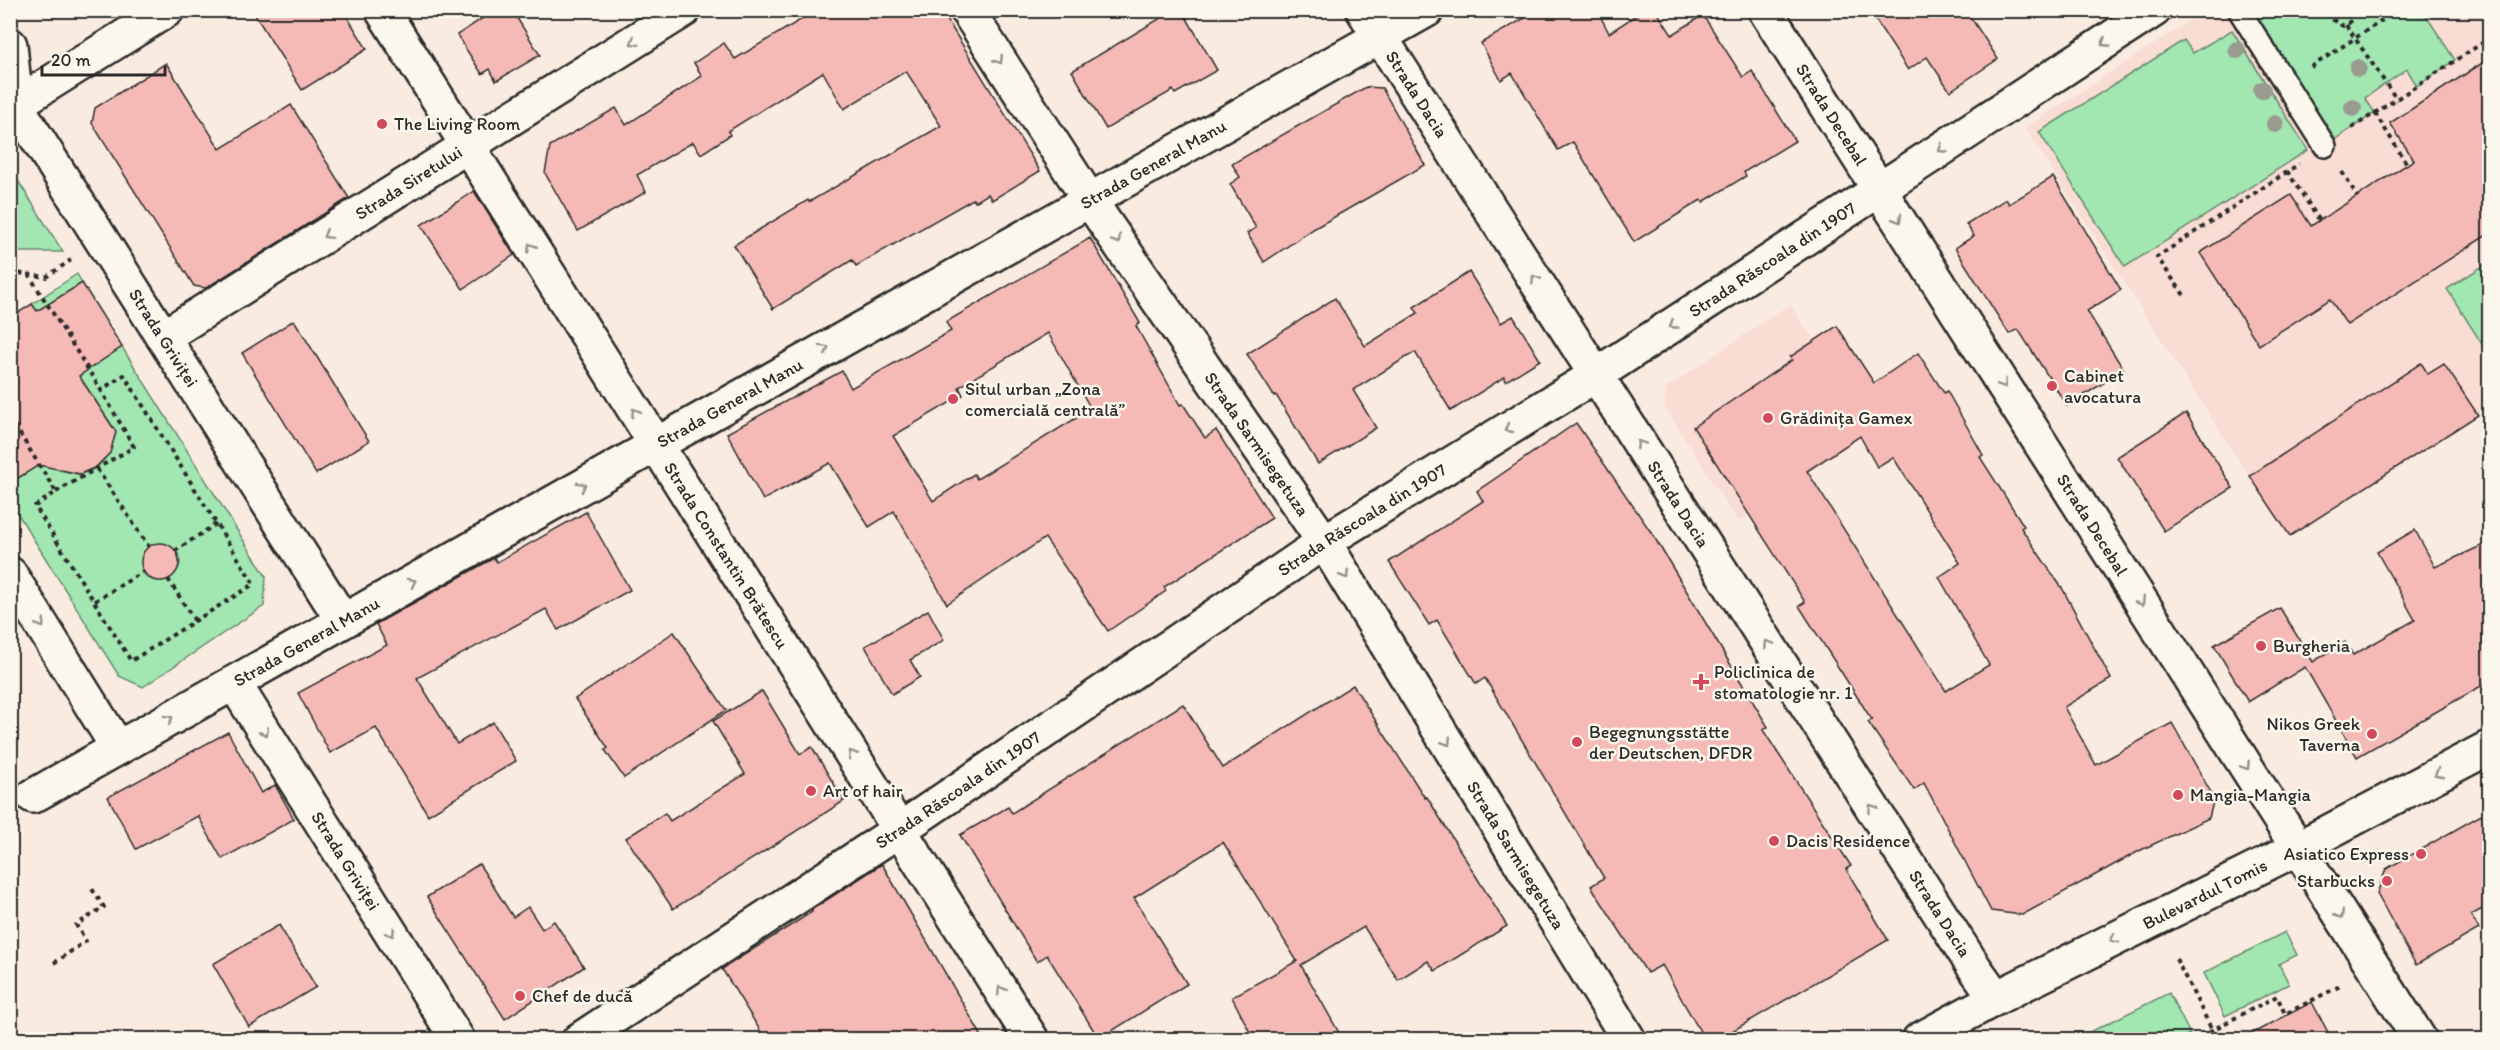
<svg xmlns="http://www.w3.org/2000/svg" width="2500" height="1050" viewBox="0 0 2500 1050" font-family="Itim,sans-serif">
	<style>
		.built { fill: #f9dcd4 }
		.green { fill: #a2e6b1; stroke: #66886e; stroke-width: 1.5; fill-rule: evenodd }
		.building { fill: #f6bab6; stroke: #2b2b2b; stroke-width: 1.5; fill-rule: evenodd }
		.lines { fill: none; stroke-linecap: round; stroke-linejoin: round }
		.service-casing { stroke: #2b2b2b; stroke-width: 26 }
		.minor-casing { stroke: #2b2b2b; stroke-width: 38 }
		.tertiary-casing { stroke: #2b2b2b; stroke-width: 38 }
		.secondary-casing { stroke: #2b2b2b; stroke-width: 38 }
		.path { stroke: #2b2b2b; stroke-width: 4; stroke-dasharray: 4.5 4.5; stroke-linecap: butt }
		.service { stroke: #fbf7ec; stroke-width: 21 }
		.minor { stroke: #fbf7ec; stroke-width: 33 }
		.tertiary { stroke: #fbf7ec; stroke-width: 33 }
		.secondary { stroke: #fbf7ec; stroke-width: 33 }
		.tree { fill: #999b8f }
		.oneway { stroke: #93918c }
		.poi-dot { fill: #d1495b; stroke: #fbf7ec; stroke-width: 2 }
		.labels { text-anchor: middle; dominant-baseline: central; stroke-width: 5; stroke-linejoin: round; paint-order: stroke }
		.street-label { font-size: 18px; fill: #2b2b2b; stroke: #fbf7ec }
		.poi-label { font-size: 18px; fill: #2b2b2b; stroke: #fbf7ec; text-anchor: start }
	</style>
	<rect width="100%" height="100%" fill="#faebe1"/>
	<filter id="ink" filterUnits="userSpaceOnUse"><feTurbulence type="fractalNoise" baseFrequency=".0167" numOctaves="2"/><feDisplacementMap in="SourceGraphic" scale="12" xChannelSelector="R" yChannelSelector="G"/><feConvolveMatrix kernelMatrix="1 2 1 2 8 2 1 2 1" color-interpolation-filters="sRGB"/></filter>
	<g filter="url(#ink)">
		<g class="built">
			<path d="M2205,11H2489V407L2288,537L2025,128Z"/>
			<path d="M1790,304L1871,429L1738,522L1665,407L1666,388Z"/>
		</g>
		<g class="green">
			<path d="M2239,10L2423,11L2455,60L2417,86L2407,69L2365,98L2375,113L2325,146Z"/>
			<path d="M2232,30L2308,150L2125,267L2039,132L2184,40L2193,53Z"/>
			<path d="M11,177L17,179L63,252H11Z"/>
			<path d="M2489,262V355L2447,289Z"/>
			<path d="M77,274L82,283L55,300L95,364L122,347L266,576L264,606L143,687L119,676L11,503V483L26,473L10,394L59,470C65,471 73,474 79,474C102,472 111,450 116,432L32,304ZM165,544C213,567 130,608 144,553L153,545Z"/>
			<path d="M2285,932L2297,955L2279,964L2289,984L2225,1016L2204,973Z"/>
			<path d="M2169,993L2190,1034L2178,1039H2076Z"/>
		</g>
		<g class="building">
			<path d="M252,10H343L367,49L302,90Z"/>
			<path d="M495,10H512L540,55L496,81L490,69L482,74L457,35Z"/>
			<path d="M817,10H941L1040,171L992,200L988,194L975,202L973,199L856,266L852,260L773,309L734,245L808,200L809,202L941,126L906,71L844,109L823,72L728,131L730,135L701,154L693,142L637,175L646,192L578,231L545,173L550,146L616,108L626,125L702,76L694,63L724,43L735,59Z"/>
			<path d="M1174,10H1182L1217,70L1175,94L1173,90L1106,129L1072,71Z"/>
			<path d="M1539,10H1597L1609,33L1644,10H1656L1672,35L1703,15L1743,77L1752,71L1795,141L1744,172L1746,176L1703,202L1701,200L1634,242L1573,142L1558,150L1512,73L1501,80L1481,43Z"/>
			<path d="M1869,10H1966L1998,59L1950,91L1927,57L1908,70Z"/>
			<path d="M2490,58V233L2347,325L2330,299L2259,345L2200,253L2291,195L2311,226L2414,160L2390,123Z"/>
			<path d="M166,63L220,149L291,105L349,198L206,288L194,286L92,123L95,108Z"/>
			<path d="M1366,87L1382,88L1425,165L1315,228L1264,262L1247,233L1256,228L1230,184L1240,177L1232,164Z"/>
			<path d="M2053,177L2121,290L2087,311L2124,370L2067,406L2018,329L2009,334L1955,248L1974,236L1966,224L2006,199L2009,204Z"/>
			<path d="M474,191L514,255L463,289L421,225Z"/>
			<path d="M1090,238L1140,323L1136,326L1180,405L1183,404L1205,438L1216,430L1272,518L1164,587L1166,591L1108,631L1045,538L947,604L894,511L869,527L830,463L763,500L727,433L842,371L851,388L951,331L946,322ZM1048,333L1091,409L977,479L974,474L933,501L893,436L963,395L959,387Z"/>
			<path d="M1469,272L1501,323L1513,316L1540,360L1506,381L1504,377L1451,411L1415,352L1353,390L1376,428L1318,464L1276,395L1274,396L1247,354L1335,298L1365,346L1418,313L1414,307Z"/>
			<path d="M82,283L122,347L79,376L116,432L110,453L96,467L80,474L39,465L10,483V318L32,304L37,311Z"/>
			<path d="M294,320L369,441L316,474L242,353Z"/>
			<path d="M1837,326L1874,383L1918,353L1944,393L1947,391L1983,455L1980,457L2024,526L2021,528L2062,588L2111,679L2064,707L2096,765L2172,723L2214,798L2209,818L2141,850L2022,915L1991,911L1924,783L1914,790L1868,722L1872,720L1799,606L1805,602L1693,427L1792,360L1790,357ZM1860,436L1877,467L1893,457L1960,563L1939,577L1989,665L1946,691L1807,471Z"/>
			<path d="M2421,363L2428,374L2444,364L2478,415L2290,536L2250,476Z"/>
			<path d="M2186,413L2233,488L2164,531L2117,457Z"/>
			<path d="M1576,423L1653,535L1768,727L1763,730L1851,866L1846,869L1888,940L1717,1040H1705L1662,965L1647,973L1591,886L1604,878L1485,678L1476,684L1437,620L1429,625L1389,562L1483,501L1477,491Z"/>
			<path d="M586,512L630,590L558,630L546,609L417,678L457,744L493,722L516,761L428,815L376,728L330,753L298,693L387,645L376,624L494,558L497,562Z"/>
			<path d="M2415,530L2435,567L2490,542V681L2357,757L2305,667L2248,702L2214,645L2280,608L2313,662L2345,642L2353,655L2415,620L2377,552Z"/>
			<circle cx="160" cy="562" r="19"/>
			<path d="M928,610L944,640L910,660L920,677L892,694L865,646Z"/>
			<path d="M674,632L726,710L624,778L605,750L608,748L575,699Z"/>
			<path d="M1353,685L1425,798L1427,797L1507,926L1435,971L1428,961L1398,980L1364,927L1301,965L1343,1040H1254L1232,997L1297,961L1223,842L1134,898L1187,984L1099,1039L1047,955L1037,962L960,835L1008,807L1012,813L1183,704L1223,768Z"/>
			<path d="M762,691L800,754L812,747L844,801L673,909L626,838L665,813L670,821L745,774L713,721Z"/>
			<path d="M228,732L261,793L275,785L294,819L222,859L198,816L136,849L108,797Z"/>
			<path d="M2490,810V905L2471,915L2479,929L2416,965L2377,894L2386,869Z"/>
			<path d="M479,864L513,917L528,907L542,929L554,921L584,967L505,1019L427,897Z"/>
			<path d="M882,864L984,1040H766L722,969L812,912L811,910Z"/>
			<path d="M279,925L316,987L249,1027L213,964Z"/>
			<path d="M2312,1002L2332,1040H2240Z"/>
		</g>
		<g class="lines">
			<defs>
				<path id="service" d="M2239,10L2325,146"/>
				<g id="minor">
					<path id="s1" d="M382,10L1032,1040"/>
					<path id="s2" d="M967,10L1090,201L1324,542L1629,1040"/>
					<path id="s3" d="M1363,10L1974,967L1996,998"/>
					<path id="s4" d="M1765,10L2420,1040"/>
					<path id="s5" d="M10,45L16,105L343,621"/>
					<path d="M10,108L167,10"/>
					<path id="s6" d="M163,337L684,10"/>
					<path d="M10,574L118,748"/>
					<path id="s7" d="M234,683L458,1040"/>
					<path id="s8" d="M33,796L1427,10"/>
				</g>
				<g id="tertiary">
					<path id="s9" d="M579,1040L899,830L1324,542L1596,375L2154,10"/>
				</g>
				<g id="secondary">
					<path id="s10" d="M1919,1040L1996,998L2298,848L2490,747"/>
				</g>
			</defs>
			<use href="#service" class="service-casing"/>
			<use href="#minor" class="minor-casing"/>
			<use href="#tertiary" class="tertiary-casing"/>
			<use href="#secondary" class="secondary-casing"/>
			<g class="path">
				<path d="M2332,10L2333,20L2343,26L2352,20L2354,10"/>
				<path d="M2346,25L2397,100"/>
				<path d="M2311,67L2398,10"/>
				<path d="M2375,113L2407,164"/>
				<path d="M2352,128L2490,38"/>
				<path d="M2287,171L2320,221"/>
				<path d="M2342,172L2358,197"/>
				<path d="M10,272L46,277L71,260"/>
				<path d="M2184,295L2157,257L2299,164"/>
				<path d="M10,418L56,492L35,506L131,661L254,584L124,375L101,390L29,275"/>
				<path d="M97,469L149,547"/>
				<path d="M56,492L134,447L101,390"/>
				<path d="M175,551L216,524"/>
				<path d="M168,579L195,621"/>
				<path d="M95,601L144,571"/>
				<path d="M2176,959L2212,1030"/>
				<path d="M54,963L86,941L76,925L104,907L90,886"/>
				<path d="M2193,1040L2277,996L2285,1014L2342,985"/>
			</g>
			<use href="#service" class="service"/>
			<use href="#minor" class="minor"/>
			<use href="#tertiary" class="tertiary"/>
			<use href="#secondary" class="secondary"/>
		</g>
		<g class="tree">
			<circle cx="2237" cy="50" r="9"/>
			<circle cx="2358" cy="68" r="9"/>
			<circle cx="2262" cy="90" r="9"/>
			<circle cx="2353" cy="108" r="9"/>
			<circle cx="2275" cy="124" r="9"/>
		</g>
		<defs><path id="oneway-chevron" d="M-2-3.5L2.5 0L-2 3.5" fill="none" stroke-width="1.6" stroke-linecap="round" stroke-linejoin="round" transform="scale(1.5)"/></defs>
		<g class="oneway">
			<use href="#oneway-chevron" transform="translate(634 42) rotate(148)"/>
			<use href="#oneway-chevron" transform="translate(2105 43) rotate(147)"/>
			<use href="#oneway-chevron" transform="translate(999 60) rotate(57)"/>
			<use href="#oneway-chevron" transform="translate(1942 149) rotate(147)"/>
			<use href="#oneway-chevron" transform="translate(1898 219) rotate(58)"/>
			<use href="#oneway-chevron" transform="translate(327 235) rotate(148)"/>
			<use href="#oneway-chevron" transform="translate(1117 240) rotate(56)"/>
			<use href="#oneway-chevron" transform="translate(531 247) rotate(-122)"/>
			<use href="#oneway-chevron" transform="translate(1535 279) rotate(-123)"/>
			<use href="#oneway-chevron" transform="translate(1673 325) rotate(147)"/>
			<use href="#oneway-chevron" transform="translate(825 349) rotate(-29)"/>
			<use href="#oneway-chevron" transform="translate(2003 384) rotate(58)"/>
			<use href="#oneway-chevron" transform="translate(635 412) rotate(-122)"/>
			<use href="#oneway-chevron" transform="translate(1508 429) rotate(149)"/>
			<use href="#oneway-chevron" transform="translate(1640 444) rotate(-123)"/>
			<use href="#oneway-chevron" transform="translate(582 486) rotate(-29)"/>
			<use href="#oneway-chevron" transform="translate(1345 575) rotate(58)"/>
			<use href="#oneway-chevron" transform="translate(412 582) rotate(-29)"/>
			<use href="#oneway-chevron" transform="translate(2141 602) rotate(58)"/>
			<use href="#oneway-chevron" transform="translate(41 624) rotate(58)"/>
			<use href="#oneway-chevron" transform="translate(1768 644) rotate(-123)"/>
			<use href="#oneway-chevron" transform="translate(169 719) rotate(-29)"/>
			<use href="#oneway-chevron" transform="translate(265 732) rotate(58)"/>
			<use href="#oneway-chevron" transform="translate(1447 742) rotate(58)"/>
			<use href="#oneway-chevron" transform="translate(852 754) rotate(-122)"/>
			<use href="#oneway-chevron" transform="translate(2246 766) rotate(57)"/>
			<use href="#oneway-chevron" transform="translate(2438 774) rotate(152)"/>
			<use href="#oneway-chevron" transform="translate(1872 808) rotate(-123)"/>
			<use href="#oneway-chevron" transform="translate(2340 915) rotate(58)"/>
			<use href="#oneway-chevron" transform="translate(391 933) rotate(58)"/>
			<use href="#oneway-chevron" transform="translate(2114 939) rotate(154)"/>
			<use href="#oneway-chevron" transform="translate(1001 990) rotate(-122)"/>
		</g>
	</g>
	<g class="poi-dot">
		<circle cx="382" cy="124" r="6"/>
		<circle cx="2052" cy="386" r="6"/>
		<circle cx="953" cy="399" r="6"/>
		<circle cx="1768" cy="418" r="6"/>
		<circle cx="2261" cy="646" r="6"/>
		<path d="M1698 673h6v6h6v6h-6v6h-6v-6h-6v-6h6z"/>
		<circle cx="2372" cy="734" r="6"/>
		<circle cx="1577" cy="742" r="6"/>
		<circle cx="811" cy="791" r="6"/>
		<circle cx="2178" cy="795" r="6"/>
		<circle cx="1774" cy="841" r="6"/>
		<circle cx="2421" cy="854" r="6"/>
		<circle cx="2387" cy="881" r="6"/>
		<circle cx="520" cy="996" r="6"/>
	</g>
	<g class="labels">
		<g class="street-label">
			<text stroke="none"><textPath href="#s3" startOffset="100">Strada Dacia</textPath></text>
			<text stroke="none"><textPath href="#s4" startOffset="124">Strada Decebal</textPath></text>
			<text stroke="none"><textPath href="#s8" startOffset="1286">Strada General Manu</textPath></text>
			<text stroke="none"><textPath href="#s6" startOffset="290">Strada Siretului</textPath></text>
			<text stroke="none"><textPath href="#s9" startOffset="1426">Strada Răscoala din 1907</textPath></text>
			<text stroke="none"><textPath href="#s5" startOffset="336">Strada Griviței</textPath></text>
			<text stroke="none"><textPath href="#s8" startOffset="800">Strada General Manu</textPath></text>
			<text stroke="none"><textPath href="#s2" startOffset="522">Strada Sarmisegetuza</textPath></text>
			<text stroke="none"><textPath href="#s3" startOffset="586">Strada Dacia</textPath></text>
			<text stroke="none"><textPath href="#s9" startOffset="940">Strada Răscoala din 1907</textPath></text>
			<text stroke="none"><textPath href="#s4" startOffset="610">Strada Decebal</textPath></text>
			<text stroke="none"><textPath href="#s1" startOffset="645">Strada Constantin Brătescu</textPath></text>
			<text stroke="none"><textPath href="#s8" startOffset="314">Strada General Manu</textPath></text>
			<text stroke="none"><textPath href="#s9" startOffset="454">Strada Răscoala din 1907</textPath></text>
			<text stroke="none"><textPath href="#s2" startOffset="1008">Strada Sarmisegetuza</textPath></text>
			<text stroke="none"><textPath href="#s7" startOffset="210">Strada Griviței</textPath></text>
			<text stroke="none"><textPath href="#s10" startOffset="321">Bulevardul Tomis</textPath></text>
			<text stroke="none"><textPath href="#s3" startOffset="1072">Strada Dacia</textPath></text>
		</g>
		<g class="poi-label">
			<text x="394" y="124">The Living Room</text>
			<text x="2064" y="376">Cabinet<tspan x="2064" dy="21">avocatura</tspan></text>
			<text x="965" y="389">Situl urban „Zona<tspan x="965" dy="21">comercială centrală”</tspan></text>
			<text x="1780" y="418">Grădinița Gamex</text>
			<text x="2273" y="646">Burgheria</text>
			<text x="1714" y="672">Policlinica de<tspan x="1714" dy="21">stomatologie nr. 1</tspan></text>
			<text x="2360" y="724" text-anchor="end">Nikos Greek<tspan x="2360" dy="21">Taverna</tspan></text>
			<text x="1589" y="732">Begegnungsstätte<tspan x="1589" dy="21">der Deutschen, DFDR</tspan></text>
			<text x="823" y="791">Art of hair</text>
			<text x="2190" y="795">Mangia-Mangia</text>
			<text x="1786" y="841">Dacis Residence</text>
			<text x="2409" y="854" text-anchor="end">Asiatico Express</text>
			<text x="2375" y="881" text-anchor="end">Starbucks</text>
			<text x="532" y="996">Chef de ducă</text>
		</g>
	</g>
	<rect width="2500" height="1050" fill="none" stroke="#fbf7ec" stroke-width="36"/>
	<rect x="18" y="18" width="2464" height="1014" fill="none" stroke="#2b2b2b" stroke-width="2" filter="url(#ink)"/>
	<path d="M42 66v9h123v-9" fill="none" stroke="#2b2b2b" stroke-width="3"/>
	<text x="51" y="66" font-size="18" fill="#2b2b2b" stroke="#fbf7ec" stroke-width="4.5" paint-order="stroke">20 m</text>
</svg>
